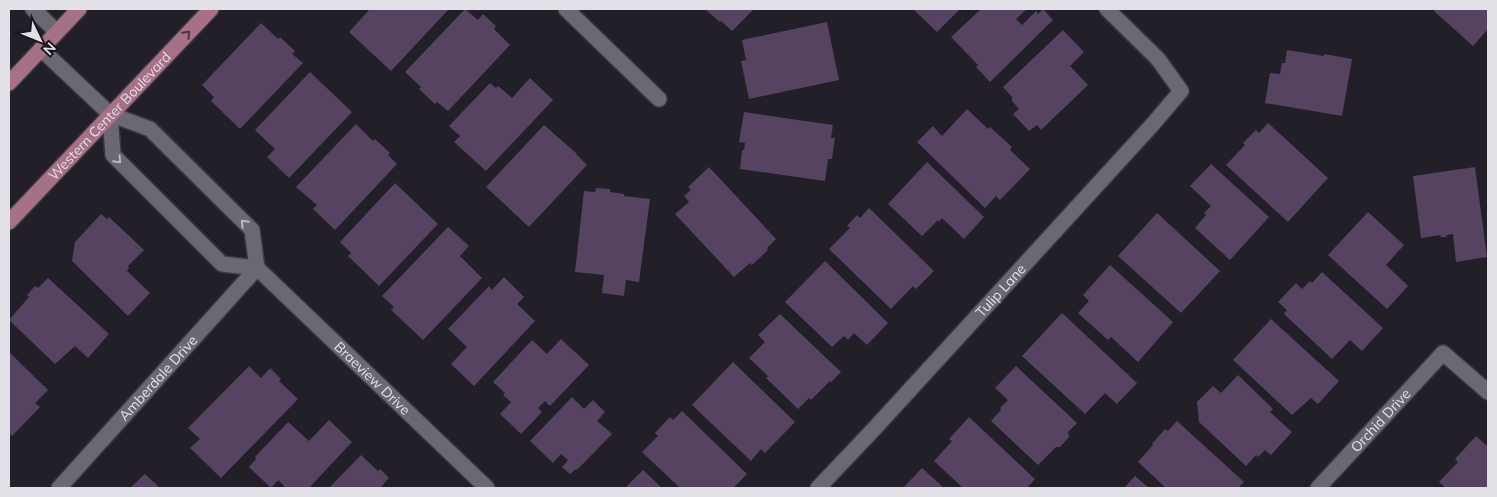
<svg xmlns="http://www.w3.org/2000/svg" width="1497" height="497" viewBox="0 0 1497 497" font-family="Mulish,sans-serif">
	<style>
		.building { fill: #564362 }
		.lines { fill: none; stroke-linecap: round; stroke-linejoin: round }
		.minor-casing { stroke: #3b3940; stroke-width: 18 }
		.major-casing { stroke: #3b3940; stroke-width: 18 }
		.minor { stroke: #6b6874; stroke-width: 15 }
		.major { stroke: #a67086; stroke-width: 15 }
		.oneway { stroke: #4a3643 }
		.oneway2 { stroke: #b9b7bf }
		.labels { text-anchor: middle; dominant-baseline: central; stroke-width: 4; stroke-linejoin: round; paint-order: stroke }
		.street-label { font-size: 14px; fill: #e3e1e8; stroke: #19161f }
	</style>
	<rect width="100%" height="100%" fill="#221f29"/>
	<g class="building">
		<path d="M370,9H449L391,71L349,32Z"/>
		<path d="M465,9L478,20L483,14L496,26L494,29L510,45L448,111L437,102L435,104L419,89L421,87L405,72Z"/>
		<path d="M705,9H754L732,31L721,21L720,22Z"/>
		<path d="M913,9H960L937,32Z"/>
		<path d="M981,9H1027L1016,19L1022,25L1036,11L1038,14L1043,9L1053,20L990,82L976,67L978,65L951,37Z"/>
		<path d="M1436,9H1488V29L1473,46L1434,11Z"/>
		<path d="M827,22L839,80L749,99L741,61L746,60L742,40Z"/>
		<path d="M261,23L278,39L280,37L295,51L292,54L303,63L240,129L211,101L214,97L202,85Z"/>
		<path d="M1063,30L1084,52L1070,66L1088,85L1041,130L1037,125L1029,131L1013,114L1019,109L1012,101V97L1003,87Z"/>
		<path d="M1287,50L1324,56V54L1352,59L1342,116L1265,103L1270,73L1280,74L1282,63H1285Z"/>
		<path d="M310,72L352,112L289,178L267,157L275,149L255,130Z"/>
		<path d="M530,78L553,100L486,171L454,142L460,136L449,126L490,83L496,88L498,86L512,98Z"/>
		<path d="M967,109L988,129L990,127L1012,147L1010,150L1030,169L1000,200L996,196L985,208L917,142L933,126L942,136Z"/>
		<path d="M744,112L833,125L831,138H835L832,159H828L825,181L740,169L742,150H744L745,143L739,142Z"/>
		<path d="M1268,123L1328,178L1288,222L1226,165L1245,145L1243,143L1256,130L1259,133Z"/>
		<path d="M356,124L373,141L375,139L390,153L388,155L397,164L335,230L313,209L317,205L296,187Z"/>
		<path d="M544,125L577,154H576L587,165L529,227L486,187Z"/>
		<path d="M927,162L984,217L964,239L942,218L939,222L938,220L922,236L888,204Z"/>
		<path d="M1211,164L1269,217L1230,260L1195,228L1206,215L1204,213L1211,206L1190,186Z"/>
		<path d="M709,167L776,239L767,248L768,250L752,265L750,263L734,277L675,214L689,202L684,196L691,190L688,187Z"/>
		<path d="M1475,167L1487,257L1456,262L1453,234L1446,235L1447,237H1441L1440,235L1421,238L1413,176Z"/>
		<path d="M395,183L438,224L379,286L348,256L351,253L340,242Z"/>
		<path d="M596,188L610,189V192L624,194V196L650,199L639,282L626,280L624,296L602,293L604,275L575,272L584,191L595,192Z"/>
		<path d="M869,208L934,271L916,289L913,286L891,309L829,249L850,228L847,226L857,215L860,218Z"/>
		<path d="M1368,212L1404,245L1386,265L1408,286L1387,309L1328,255Z"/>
		<path d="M1157,213L1220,271L1181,313L1118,256Z"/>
		<path d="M101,214L107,219L109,217L144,250L128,266L129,268L127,271L150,293L128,316L72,261L75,242Z"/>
		<path d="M448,227L469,246L460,256L482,278L423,340L391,310L394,307L382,296Z"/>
		<path d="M825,261L888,323L867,345L854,333L848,340L844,336L832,347L785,302Z"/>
		<path d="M1110,265L1173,322L1138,362L1111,337L1108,340L1078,313L1089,301L1083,295Z"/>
		<path d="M1322,272L1383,328L1362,351L1350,340L1332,359L1284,314L1287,310L1278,302L1296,283L1302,289L1310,281L1312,283Z"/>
		<path d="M504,277L524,297L517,304L535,321L474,386L451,364L467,347L448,329L489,286L492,290Z"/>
		<path d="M48,278L109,334L88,358L75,346L55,364L9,320L29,297L27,295L35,286L38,288Z"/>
		<path d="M1062,313L1137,383L1117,404L1105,393L1085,414L1022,356Z"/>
		<path d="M780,314L841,372L831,382L830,381L811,400L809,398L798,409L766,378L768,376L749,358L765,342L758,335Z"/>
		<path d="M1271,319L1339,381L1318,404L1311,398L1292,415L1233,360Z"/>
		<path d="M561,339L589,365L550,406L545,401L538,408L542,412L521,434L500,414L511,402L503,395L505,393L493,382L532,340L547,354Z"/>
		<path d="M9,352L48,390L35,403L40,407L12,436L9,432Z"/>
		<path d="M733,362L795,422L765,453L761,449L751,461L692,405Z"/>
		<path d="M249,366L261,378L270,368L281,379L279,381L298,399L221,478L190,448L200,439L188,428Z"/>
		<path d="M1016,366L1077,423L1068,432L1069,437L1060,447H1056L1038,465L991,421L1001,410L1000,408L1008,400L995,388Z"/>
		<path d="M1238,375L1273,409L1270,412L1292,432L1271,455L1265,450L1258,457L1256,455L1246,466L1199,422L1197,402L1213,386L1221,393Z"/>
		<path d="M572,397L584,409L593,400L605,412L597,421L612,434L577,470L576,469L570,474L562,467L568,460L561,454L553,463L530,441Z"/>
		<path d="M682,411L747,474L733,488H680L642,452L658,436L655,433L670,417L673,420Z"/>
		<path d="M969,417L1035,479L1027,488H963L934,461L952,441L949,439Z"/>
		<path d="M329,420L352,442L309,488H286L278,480L271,488L249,467L256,459L255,457L288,422L309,441Z"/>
		<path d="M1177,421L1244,482L1238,488H1166L1138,462L1153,445L1152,444L1165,429L1168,431Z"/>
		<path d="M1476,436L1488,447V488H1446L1439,482L1458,462L1455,459Z"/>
		<path d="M361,455L378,471L380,469L389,478L381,487L383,488H329Z"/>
		<path d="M922,468L944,488H903Z"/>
		<path d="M643,470L662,488H625Z"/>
		<path d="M145,474L160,488H130Z"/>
		<path d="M1135,476L1149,488H1124Z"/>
	</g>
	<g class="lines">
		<defs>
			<g id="minor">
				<path d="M33,9L57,32"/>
				<path d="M566,9L659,99"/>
				<path d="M41,49L110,114L150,129L252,230L257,268"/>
				<path id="s1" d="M110,114L113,155L222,264L257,268L487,488"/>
				<path id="s2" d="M59,488L257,268"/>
				<path id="s3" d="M818,488L874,429L1153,124L1181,91L1158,59L1107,9"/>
				<path id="s4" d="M1318,488L1443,353L1488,392"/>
			</g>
			<g id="major">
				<path d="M9,83L79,9"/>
				<path id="s5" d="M9,222L211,9"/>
			</g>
		</defs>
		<use href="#minor" class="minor-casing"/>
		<use href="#major" class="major-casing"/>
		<use href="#minor" class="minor"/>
		<use href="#major" class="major"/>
	</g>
	<defs><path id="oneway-chevron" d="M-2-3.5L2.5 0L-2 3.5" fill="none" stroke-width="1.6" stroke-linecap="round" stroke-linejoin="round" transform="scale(1.25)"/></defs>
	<use class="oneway" href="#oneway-chevron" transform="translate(187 34) rotate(-46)"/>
	<g class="oneway2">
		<use href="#oneway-chevron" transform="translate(118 160) rotate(47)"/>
		<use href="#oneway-chevron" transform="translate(244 223) rotate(-135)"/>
	</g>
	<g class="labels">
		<g class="street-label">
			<text stroke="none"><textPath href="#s5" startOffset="146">Western Center Boulevard</textPath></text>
			<text stroke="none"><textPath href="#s3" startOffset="269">Tulip Lane</textPath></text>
			<text stroke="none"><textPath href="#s2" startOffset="148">Amberdale Drive</textPath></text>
			<text stroke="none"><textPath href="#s1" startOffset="390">Braeview Drive</textPath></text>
			<text stroke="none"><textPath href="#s4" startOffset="92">Orchid Drive</textPath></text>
		</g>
	</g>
	<rect width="1497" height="497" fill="none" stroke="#e3e1e8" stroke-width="20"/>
	<g transform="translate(40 40) rotate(133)" stroke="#19161f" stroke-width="4" paint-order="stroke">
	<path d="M0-4L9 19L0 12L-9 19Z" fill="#e3e1e8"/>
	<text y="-8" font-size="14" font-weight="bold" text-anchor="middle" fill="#e3e1e8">N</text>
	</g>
</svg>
